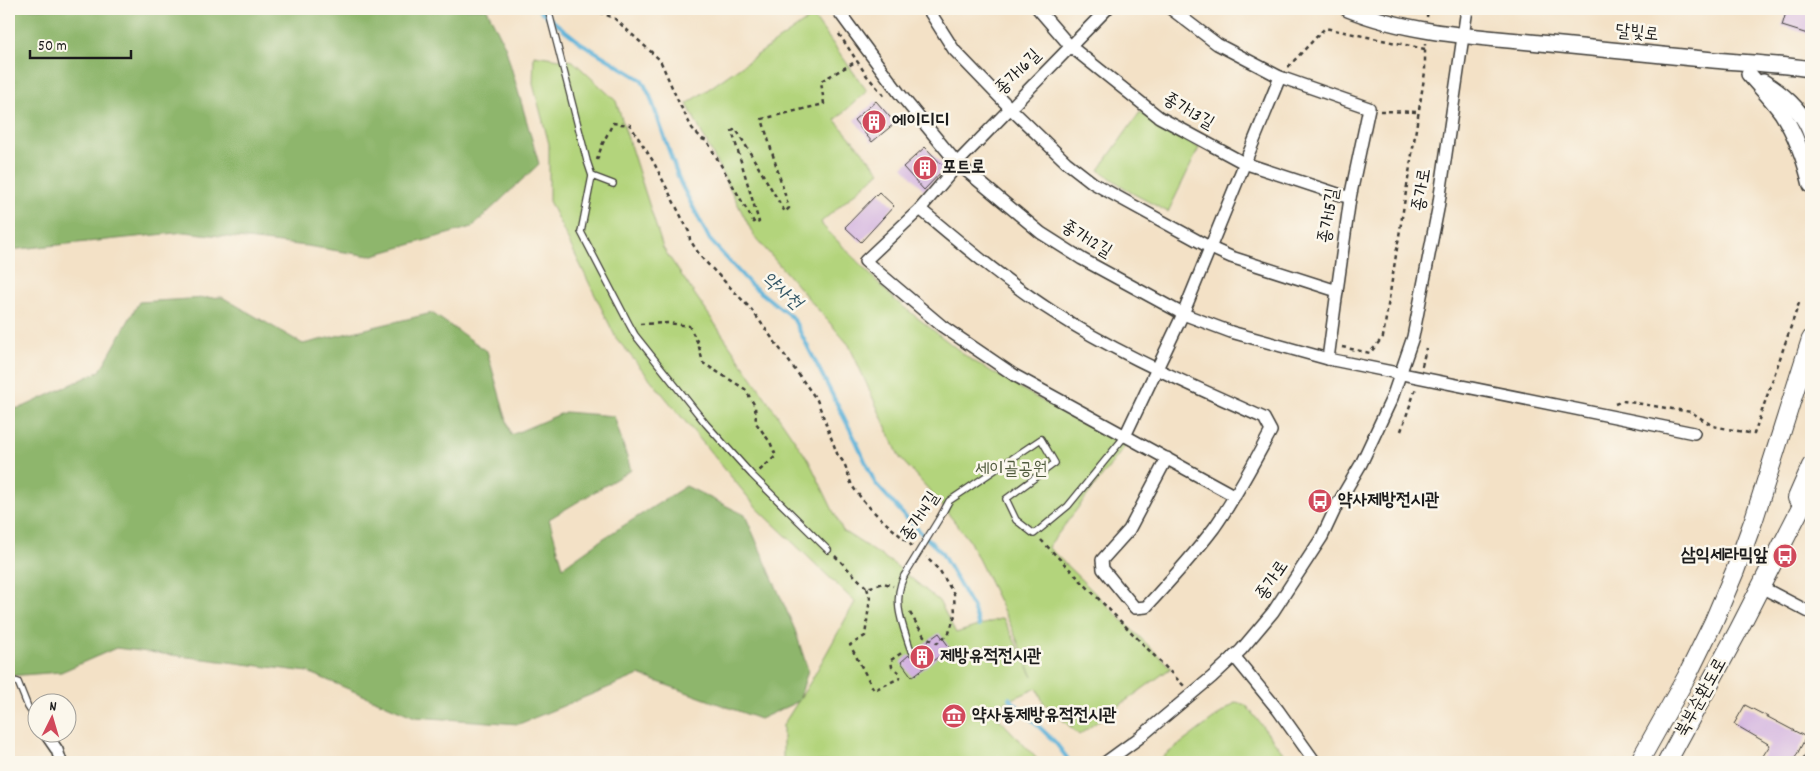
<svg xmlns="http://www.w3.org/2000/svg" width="1820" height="771" viewBox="0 0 1820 771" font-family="Dekko,'Poor Story',sans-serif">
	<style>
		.green { fill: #b3d47c; stroke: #68784c }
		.forest { fill: #8eb66c; stroke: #556944 }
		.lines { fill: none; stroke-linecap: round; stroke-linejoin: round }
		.stream { stroke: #5cb1d8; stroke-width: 4 }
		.building { fill: #d3b3e0 }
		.service-casing { stroke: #3c3a36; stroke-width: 8 }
		.minor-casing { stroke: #3c3a36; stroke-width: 14 }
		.secondary-casing { stroke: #3c3a36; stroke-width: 18 }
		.primary-casing { stroke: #3c3a36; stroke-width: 20 }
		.path { stroke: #3c3a36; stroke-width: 2.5; stroke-dasharray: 4 4; stroke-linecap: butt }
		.service { stroke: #fff; stroke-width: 5.5 }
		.minor { stroke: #fff; stroke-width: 11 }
		.secondary { stroke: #fff; stroke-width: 15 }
		.primary { stroke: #fff; stroke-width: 18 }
		.service-bridge-casing { stroke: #3c3a36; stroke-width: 8; stroke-linecap: butt }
		.service-bridge { stroke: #fff; stroke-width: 5.5 }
		.labels { text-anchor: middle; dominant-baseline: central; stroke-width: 5; stroke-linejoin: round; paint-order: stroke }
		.street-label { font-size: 18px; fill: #1c1c1c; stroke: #fbf7ec }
		.poi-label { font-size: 18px; font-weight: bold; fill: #1c1c1c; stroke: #fbf7ec; text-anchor: start }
		.park-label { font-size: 18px; fill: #515c3e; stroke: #fbf7ec }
		.water-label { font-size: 19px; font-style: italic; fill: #365867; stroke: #fbf7ec }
	</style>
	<rect width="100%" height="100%" fill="#fbf7ec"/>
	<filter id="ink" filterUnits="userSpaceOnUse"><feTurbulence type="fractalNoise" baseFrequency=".02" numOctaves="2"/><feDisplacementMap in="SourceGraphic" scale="10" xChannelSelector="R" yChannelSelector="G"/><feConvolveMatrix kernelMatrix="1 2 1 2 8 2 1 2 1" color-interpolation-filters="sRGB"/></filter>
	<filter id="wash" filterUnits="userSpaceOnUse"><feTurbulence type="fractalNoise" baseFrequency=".0096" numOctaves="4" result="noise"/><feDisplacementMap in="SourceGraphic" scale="20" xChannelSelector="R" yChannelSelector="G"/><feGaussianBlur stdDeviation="1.12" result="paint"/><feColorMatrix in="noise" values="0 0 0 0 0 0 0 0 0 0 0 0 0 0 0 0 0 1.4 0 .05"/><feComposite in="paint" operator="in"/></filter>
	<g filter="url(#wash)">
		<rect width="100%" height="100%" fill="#f3e1c6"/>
		<g class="green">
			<path d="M813,16L867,91L835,120L880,172L821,222L823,226L896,301L970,359L1063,413L1126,445L1048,547L1171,668L1079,735L1043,702L1037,688L990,709L1039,761L1037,762H783V725L811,681L855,602L757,508L616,338L549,201V144L533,84L534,55L573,61L616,101L663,248L809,461L843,531L894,564L939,601L956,633L1003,618L1033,677L1010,624L969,540L931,492L900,458L849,345L754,236L687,104Z"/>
			<path d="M1140,112L1199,148L1168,212L1132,193L1099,170Z"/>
			<path d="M1236,702L1246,705L1290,762H1156Z"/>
		</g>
		<g class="forest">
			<path d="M9,9H487L505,46L539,164L472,227L370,256L307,246L185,232L9,250Z"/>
			<path d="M222,297L303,344L432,313L487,351L511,435L565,412L614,416L631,470L549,519L563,567L604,538L686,486L745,515L795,630L808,670L799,701L760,719L639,675L519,724L415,717L308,672L116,648L61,672L9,676V410L23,407L100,371L139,302Z"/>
		</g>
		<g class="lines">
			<g class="stream">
				<path d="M538,9L581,43L642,80L650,96L680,182L710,240L750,284L793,318L856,441L875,483L911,523L941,552L973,608L979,626"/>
				<path d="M1009,698L1055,742L1070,762"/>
			</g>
		</g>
		<g id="blocks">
			<g class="building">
				<path d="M1787,9L1811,15V35L1782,26Z"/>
				<path d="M876,101L895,123L872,142L854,120Z"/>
				<path d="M925,147L945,168L924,190L903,167Z"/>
				<path d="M879,192L894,206L861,242L845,227Z"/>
				<path d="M939,633L950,648L912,677L901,662L909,655L913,657L916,655L917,649Z"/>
				<path d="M1745,705L1806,737L1793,762H1759L1770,745L1734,724Z"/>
			</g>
		</g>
	</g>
	<g filter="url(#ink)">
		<use href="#blocks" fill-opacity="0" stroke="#3c3a36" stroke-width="1"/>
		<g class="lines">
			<defs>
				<g id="service">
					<path d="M548,9L587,161L592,176L581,232L629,324L635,335L706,424L752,475L828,550"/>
					<path d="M592,176L613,184"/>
					<path d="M942,514L949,501L1041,439L1055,463L1006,499L1016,520L1034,534L1068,506L1125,436"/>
					<path d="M904,576C892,602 902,623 910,648L913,652"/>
					<path d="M9,680L18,682L28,707L38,722"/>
				</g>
				<g id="minor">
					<path d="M837,9L899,93L957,163L1041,233L1082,259L1183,314L1231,332L1328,359L1694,433"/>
					<path d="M928,9L954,50L1009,107L1066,162L1093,183L1118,197L1211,248L1231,257L1337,291L1350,198L1369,108L1280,77L1217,44L1171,9"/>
					<path d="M1038,9L1070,46L1159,117L1244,163L1350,198"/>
					<path d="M920,209L950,174L957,163L1107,9"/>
					<path d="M1328,359L1337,291"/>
					<path d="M1125,436L1183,314L1280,77"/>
					<path d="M1167,458L1129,530L1102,560L1103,569L1135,608L1146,607C1170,581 1193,556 1214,528C1236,497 1253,464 1271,431L1264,418C1192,385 1119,355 1053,312C1006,282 963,245 920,209L865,261L942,326L1014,375L1235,496"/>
					<path d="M1761,587L1811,613"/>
					<path d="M1234,656L1278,710L1315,762"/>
					<path d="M46,734L57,750L61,762"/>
					<path d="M1106,762L1139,738L1212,677L1241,650L1273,612L1322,537L1337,505L1361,464L1392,398L1413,337L1438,209L1467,9"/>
					<path d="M1809,762L1811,758"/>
				</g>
				<g id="secondary">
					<path d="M1348,9C1402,31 1463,36 1520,41C1584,47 1648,54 1713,60C1746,63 1779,64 1811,69"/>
					<path d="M1749,74C1760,87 1772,99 1782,113C1796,135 1805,160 1811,185"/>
					<path d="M1763,82C1783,94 1803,111 1811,134"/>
				</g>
				<g id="primary">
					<path d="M1797,498L1811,466"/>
					<path d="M1639,762L1687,676L1713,623L1735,571L1754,519L1811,339"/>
					<path d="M1667,762L1737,633L1811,488"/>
				</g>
			</defs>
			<use href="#service" class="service-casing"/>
			<use href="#minor" class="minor-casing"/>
			<use href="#secondary" class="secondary-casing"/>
			<use href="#primary" class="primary-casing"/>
			<g class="path">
				<path d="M592,9L614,18L660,60L679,103L692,128L702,139L707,141L755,224L759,222L732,131L736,129L785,212L789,208L762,119L824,104L821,81L857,61"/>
				<path d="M1427,17L1428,9"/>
				<path d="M839,34L867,76L886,98"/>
				<path d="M1288,67L1325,28L1425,49"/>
				<path d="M1380,111L1419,112"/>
				<path d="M597,160L602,145L613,123L630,125L653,161L689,232L690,240L701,257L751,309L817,400L838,456C848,464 847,477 853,487C869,511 891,527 912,546"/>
				<path d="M640,324L668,323L689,326L698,343L703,363L745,389L755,406L756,423L770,442L776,456L759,471"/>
				<path d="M1342,347L1370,353L1383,337L1425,72V43"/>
				<path d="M1422,366L1426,348"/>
				<path d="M1615,404L1623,401L1691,412L1713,426L1754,434L1799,303"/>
				<path d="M1401,431L1416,388"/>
				<path d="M1041,540L1184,686"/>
				<path d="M835,556L867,588L884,583L893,586"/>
				<path d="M867,588L870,598L865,636L850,645L874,690L900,678V673L892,667L891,660L903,652"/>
				<path d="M910,613L924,636L937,643L949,633L955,615L954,594L940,571L926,557"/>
			</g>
			<use href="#service" class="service"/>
			<use href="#minor" class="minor"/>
			<use href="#secondary" class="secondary"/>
			<use href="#primary" class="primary"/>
			<defs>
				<path id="service-bridge" d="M904,576L942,514"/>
			</defs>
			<use href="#service-bridge" class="service-bridge-casing"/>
			<use href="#service-bridge" class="service-bridge"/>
		</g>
	</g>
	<defs>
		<symbol id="building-disc" viewBox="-11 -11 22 22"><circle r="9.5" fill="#d1495b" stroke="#fbf7ec"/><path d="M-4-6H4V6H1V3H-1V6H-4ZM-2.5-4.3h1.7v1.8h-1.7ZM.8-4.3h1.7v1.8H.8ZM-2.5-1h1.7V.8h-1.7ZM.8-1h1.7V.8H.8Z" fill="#fff"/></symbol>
		<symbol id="bus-disc" viewBox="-11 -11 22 22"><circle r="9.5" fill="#d1495b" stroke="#fbf7ec"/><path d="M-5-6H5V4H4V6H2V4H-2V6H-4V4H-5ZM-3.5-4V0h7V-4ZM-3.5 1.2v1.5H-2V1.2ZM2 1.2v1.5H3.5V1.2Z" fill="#fff"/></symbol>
		<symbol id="museum-disc" viewBox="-11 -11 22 22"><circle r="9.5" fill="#d1495b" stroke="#fbf7ec"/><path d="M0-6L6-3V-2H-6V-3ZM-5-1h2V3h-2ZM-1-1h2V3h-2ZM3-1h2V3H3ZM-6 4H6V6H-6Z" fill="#fff"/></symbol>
	</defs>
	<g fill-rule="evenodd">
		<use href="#building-disc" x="860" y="108" width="28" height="28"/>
		<use href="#building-disc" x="911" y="154" width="28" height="28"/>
		<use href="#bus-disc" x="1306" y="487" width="28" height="28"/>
		<use href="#bus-disc" x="1771" y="542" width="28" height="28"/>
		<use href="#building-disc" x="908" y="643" width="28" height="28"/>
		<use href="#museum-disc" x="940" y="702" width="28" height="28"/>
	</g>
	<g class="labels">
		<g class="street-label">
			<text transform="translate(1637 34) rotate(6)">달빛로</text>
			<text transform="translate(1019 73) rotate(-45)">종가16길</text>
			<text transform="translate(1188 112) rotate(30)">종가13길</text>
			<text transform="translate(1423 190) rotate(-81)">종가로</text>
			<text transform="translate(1330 216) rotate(-81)">종가15길</text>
			<text transform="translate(1086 240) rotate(31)">종가12길</text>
			<text transform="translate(921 517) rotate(-57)">종가14길</text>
			<text transform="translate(1273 581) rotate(-56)">종가로</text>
			<text transform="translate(1702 698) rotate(-61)">북부순환도로</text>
		</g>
		<g class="poi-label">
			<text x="892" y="122">에이디디</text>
			<text x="942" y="168">포트로</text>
			<text x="1338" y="501">약사제방전시관</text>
			<text x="1768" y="556" text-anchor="end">삼익세라믹앞</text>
			<text x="940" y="657">제방유적전시관</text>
			<text x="972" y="716">약사동제방유적전시관</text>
		</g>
		<g class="park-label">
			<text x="1011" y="470">세이골공원</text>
		</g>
		<g class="water-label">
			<text transform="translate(781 292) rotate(41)">약사천</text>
		</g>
	</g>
	<rect width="1820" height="771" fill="none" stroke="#fbf7ec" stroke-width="30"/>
	<g transform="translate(52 718) rotate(5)"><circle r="24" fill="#fbf7ec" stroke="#a29f99"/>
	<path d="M0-4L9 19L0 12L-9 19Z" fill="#d1495b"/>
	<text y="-8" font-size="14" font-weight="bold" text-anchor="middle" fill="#1c1c1c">N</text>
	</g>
	<path d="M30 50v8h101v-8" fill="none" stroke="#1c1c1c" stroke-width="2.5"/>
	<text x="38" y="50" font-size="15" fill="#1c1c1c" stroke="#fbf7ec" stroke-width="4" paint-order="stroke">50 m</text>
</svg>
